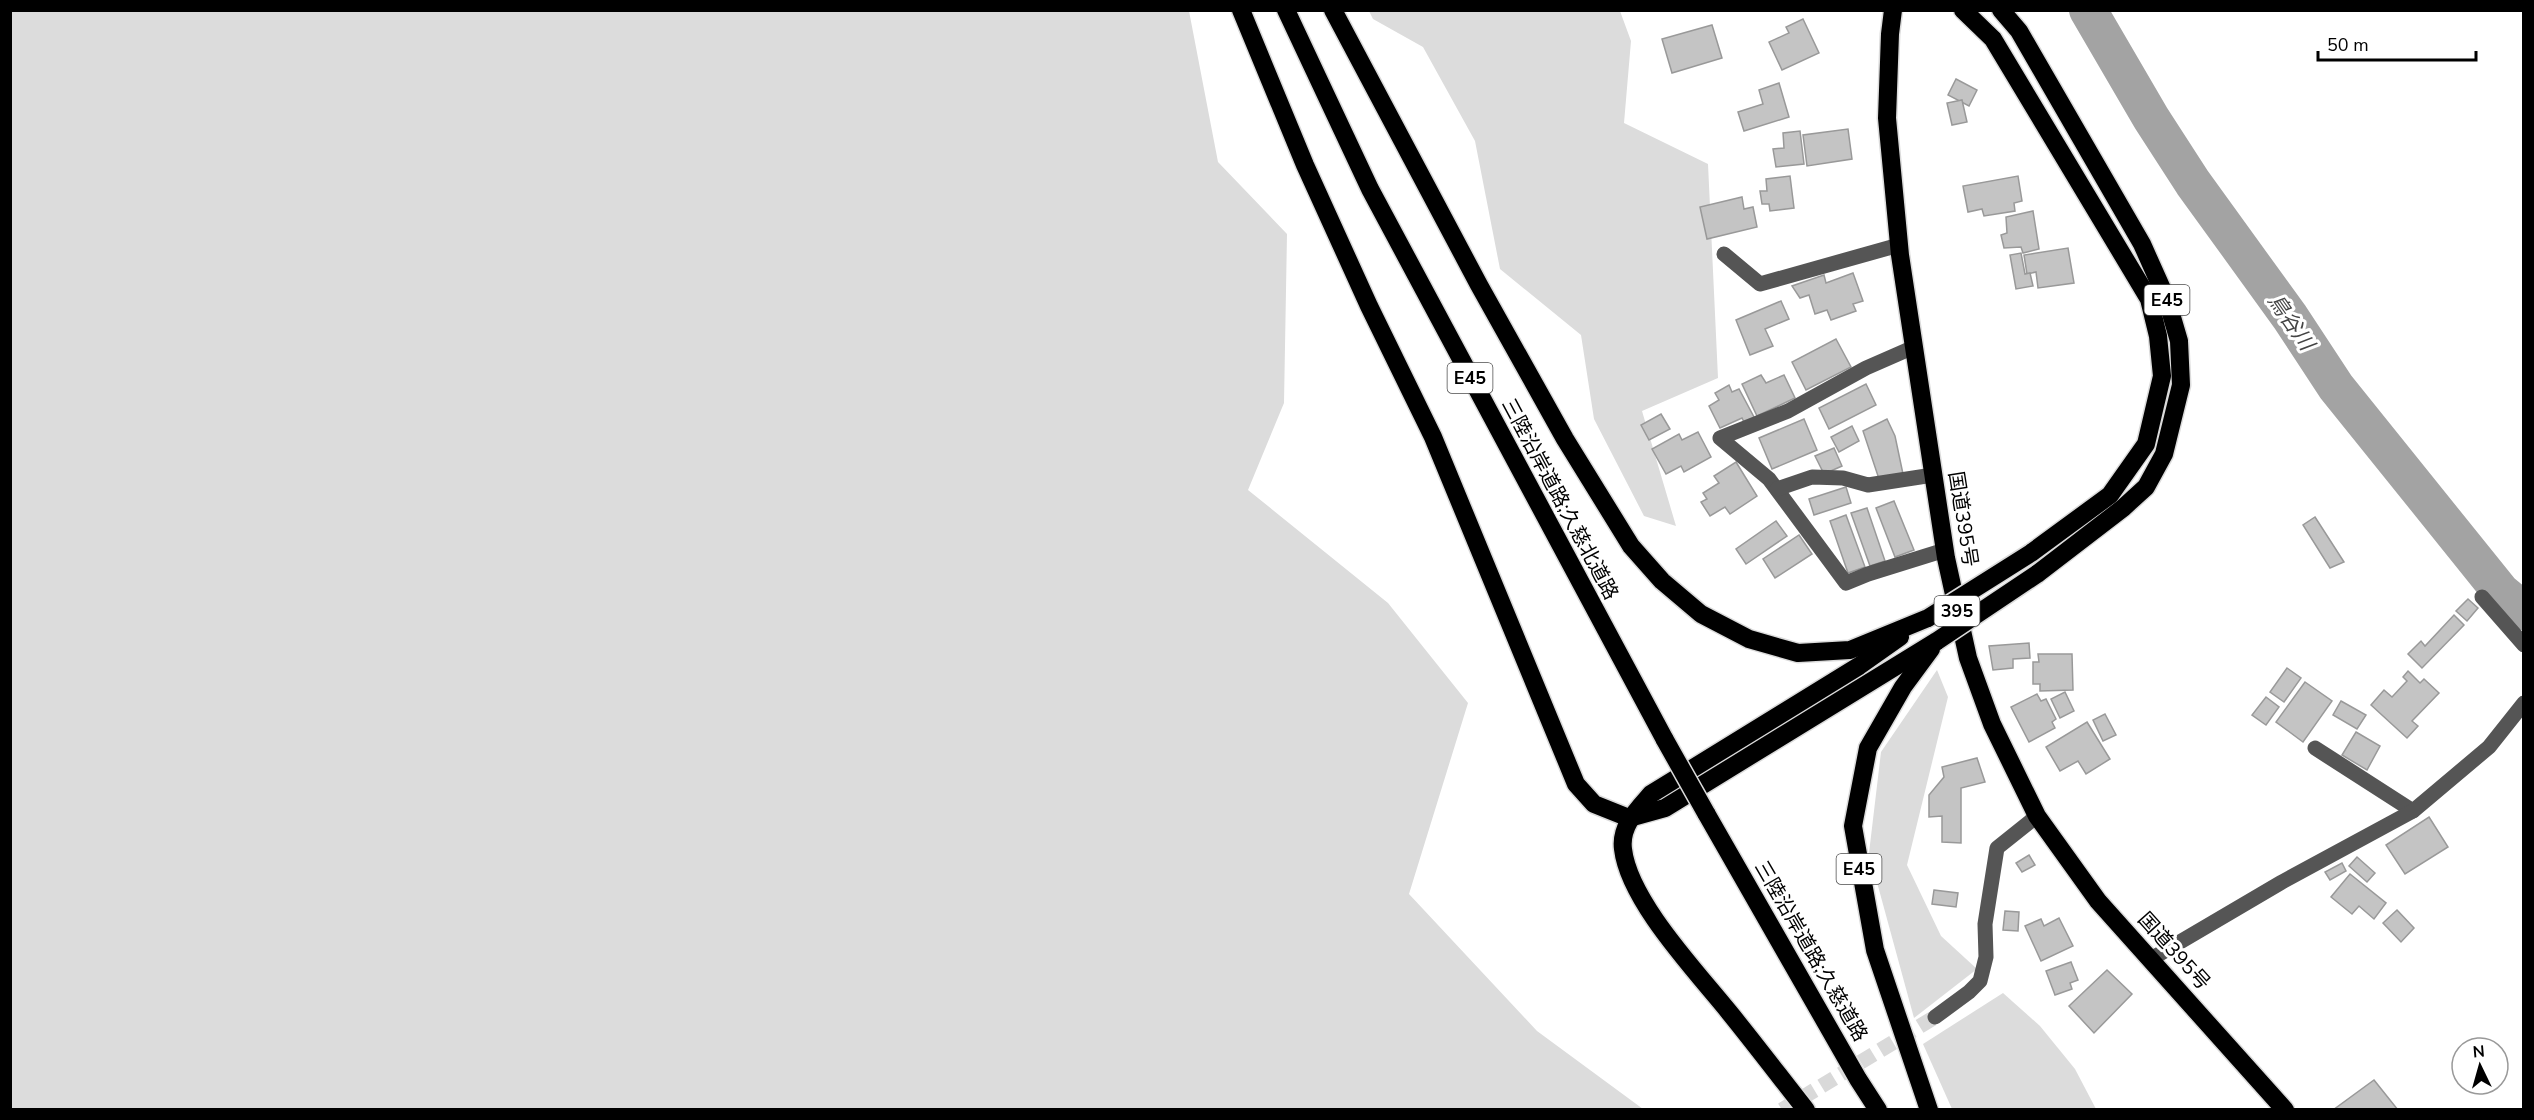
<svg xmlns="http://www.w3.org/2000/svg" width="2534" height="1120" viewBox="0 0 2534 1120" font-family="'Nunito Sans','Noto Sans JP',sans-serif">
	<style>
		.green { fill: #dcdcdc }
		.lines { fill: none; stroke-linecap: round; stroke-linejoin: round }
		.river { stroke: #a3a3a3; stroke-width: 38 }
		.building { fill: #c4c4c4; stroke: #999; stroke-width: 1.5 }
		.minor-tunnel { stroke: #d9d9d9; stroke-width: 15; stroke-dasharray: 15 8; stroke-linecap: butt }
		.highway-casing { stroke: #dbdbdb; stroke-width: 21 }
		.minor { stroke: #555; stroke-width: 15 }
		.highway { stroke: #000; stroke-width: 18 }
		.highway-bridge-casing { stroke: #dbdbdb; stroke-width: 21; stroke-linecap: butt }
		.highway-bridge { stroke: #000; stroke-width: 18 }
		.labels { text-anchor: middle; dominant-baseline: central; stroke-width: 6; stroke-linejoin: round; paint-order: stroke }
		.shield { fill: #fff; stroke: #4c4c4c; stroke-width: 1.5 }
		.shield-label { font-size: 18px; font-weight: bold; fill: #000 }
		.street-label { font-size: 20px; fill: #000; stroke: #fff }
		.water-label { font-size: 21px; font-style: italic; fill: #444; stroke: #fff }
	</style>
	<rect width="100%" height="100%" fill="#fff"/>
	<g class="green">
		<path d="M10,11H1189L1218,162L1287,234L1284,403L1248,490L1388,603L1468,703L1409,894L1537,1031L1643,1109H11Z"/>
		<path d="M1369,11H1620L1631,41L1624,123L1708,164L1718,378L1642,411L1676,526L1644,516L1594,419L1581,335L1500,269L1475,141L1423,47L1373,19Z"/>
		<path d="M1937,670L1948,697L1907,865L1941,936L1977,969L1914,1018L1869,853L1881,752Z"/>
		<path d="M2003,993L2040,1026L2075,1069L2096,1109H1952L1923,1044Z"/>
	</g>
	<g class="lines">
		<path class="river" d="M2088,10L2151,118L2193,183L2290,317L2336,387L2501,592L2524,611"/>
	</g>
	<g class="building">
		<path d="M1803,19L1819,53L1782,70L1769,42L1789,33L1786,27Z"/>
		<path d="M1712,25L1722,58L1672,73L1662,39Z"/>
		<path d="M1956,79L1977,90L1969,106L1948,95Z"/>
		<path d="M1779,83L1789,117L1744,131L1738,112L1763,104L1759,90Z"/>
		<path d="M1962,100L1967,122L1952,125L1947,103Z"/>
		<path d="M1848,129L1852,159L1807,166L1803,135Z"/>
		<path d="M1800,131L1804,164L1776,167L1773,149L1784,148L1783,133Z"/>
		<path d="M1790,176L1794,208L1770,211L1769,204H1762L1760,191H1767L1766,179Z"/>
		<path d="M2018,176L2022,201L2014,203L2015,211L1984,216L1982,209L1968,212L1963,186Z"/>
		<path d="M1742,197L1744,209L1753,207L1757,227L1707,239L1700,207Z"/>
		<path d="M2033,211L2039,249L2023,253L2021,247L2004,248L2001,235L2007,233L2006,217Z"/>
		<path d="M2068,248L2074,283L2038,288L2036,272L2027,274L2024,255Z"/>
		<path d="M2021,253L2025,274L2030,273L2033,286L2016,289L2010,255Z"/>
		<path d="M1853,273L1863,301L1853,304L1856,311L1831,320L1827,310L1815,314L1809,295L1800,298L1792,286L1824,275L1826,283Z"/>
		<path d="M1781,301L1789,319L1765,329L1773,346L1750,355L1736,320Z"/>
		<path d="M1836,339L1851,367L1806,390L1792,362Z"/>
		<path d="M1761,375L1766,383L1784,375L1795,398L1757,416L1742,384Z"/>
		<path d="M1866,384L1876,405L1829,429L1819,408Z"/>
		<path d="M1729,385L1732,392L1739,389L1755,419L1745,424L1742,418L1720,428L1709,406L1719,400L1715,393Z"/>
		<path d="M1661,414L1670,429L1649,440L1641,425Z"/>
		<path d="M1804,419L1817,450L1772,469L1759,438Z"/>
		<path d="M1887,419L1895,436L1903,474L1879,479L1863,431Z"/>
		<path d="M1852,426L1859,441L1839,452L1831,437Z"/>
		<path d="M1698,432L1711,457L1684,472L1681,466L1666,474L1652,449L1679,434L1682,440Z"/>
		<path d="M1834,448L1842,466L1824,474L1815,456Z"/>
		<path d="M1736,462L1757,496L1730,514L1725,507L1710,516L1701,502L1707,499L1703,493L1719,483L1714,476Z"/>
		<path d="M1846,487L1851,503L1814,515L1809,499Z"/>
		<path d="M1894,501L1914,550L1895,557L1876,508Z"/>
		<path d="M1867,508L1885,561L1870,566L1851,513Z"/>
		<path d="M1846,515L1865,567L1848,573L1830,521Z"/>
		<path d="M2315,517L2344,562L2330,568L2303,525Z"/>
		<path d="M1776,521L1787,536L1746,564L1736,549Z"/>
		<path d="M1799,535L1812,554L1775,578L1763,559Z"/>
		<path d="M2468,599L2478,608L2467,621L2456,611Z"/>
		<path d="M2454,615L2464,625L2422,668L2408,654L2421,641L2425,646Z"/>
		<path d="M2029,643L2030,658L2013,659V668L1993,670L1989,646Z"/>
		<path d="M2038,654H2072L2073,690L2040,691V684H2033V662H2039Z"/>
		<path d="M2287,668L2301,678L2284,702L2270,692Z"/>
		<path d="M2408,671L2420,683L2424,679L2439,693L2412,721L2418,726L2407,738L2371,705L2384,690L2392,697L2407,681L2403,677Z"/>
		<path d="M2305,682L2332,701L2303,742L2276,722Z"/>
		<path d="M2065,692L2074,711L2060,718L2051,699Z"/>
		<path d="M2037,694L2041,701L2046,699L2056,719L2052,722L2055,728L2029,742L2011,707Z"/>
		<path d="M2266,697L2279,707L2266,725L2252,715Z"/>
		<path d="M2341,701L2366,715L2357,729L2333,715Z"/>
		<path d="M2105,714L2116,735L2103,741L2093,720Z"/>
		<path d="M2087,722L2110,759L2086,774L2078,761L2060,771L2046,747Z"/>
		<path d="M2356,732L2380,746L2367,770L2342,755Z"/>
		<path d="M1977,758L1985,782L1961,788V843L1942,842V816L1929,817V795L1944,777L1942,767Z"/>
		<path d="M2429,817L2448,847L2405,874L2386,845Z"/>
		<path d="M2029,855L2035,865L2022,872L2016,863Z"/>
		<path d="M2357,857L2375,873L2367,882L2349,866Z"/>
		<path d="M2342,863L2346,871L2330,880L2325,872Z"/>
		<path d="M2350,874L2386,903L2374,919L2359,906L2352,914L2331,897Z"/>
		<path d="M1934,890L1958,893L1956,907L1932,904Z"/>
		<path d="M2397,910L2414,928L2401,942L2383,923Z"/>
		<path d="M2005,911L2019,912L2018,931L2003,930Z"/>
		<path d="M2059,918L2073,946L2041,961L2025,926L2041,919L2044,926Z"/>
		<path d="M2071,962L2078,980L2070,983L2072,989L2055,995L2046,971Z"/>
		<path d="M2107,970L2132,994L2094,1033L2069,1006Z"/>
		<path d="M2374,1080L2398,1110H2333Z"/>
	</g>
	<g class="lines">
		<path class="minor-tunnel" d="M1782,1110L1935,1017"/>
		<defs>
			<g id="highway">
				<path d="M1241,10L1305,165L1369,306L1433,437L1576,784L1594,804L1629,818L1665,808L1937,641"/>
				<path d="M1286,10L1370,189L1665,740"/>
				<path d="M1333,10L1479,285L1565,439L1631,546L1662,581L1701,614L1749,639L1798,653L1850,650L1928,618"/>
				<path d="M1893,10L1890,34L1887,118L1900,255L1946,558L1968,658L1992,724L2037,816L2098,901L2285,1110"/>
				<path d="M1963,10L1993,39L2149,299L2158,336L2162,376L2146,444L2110,495L2031,553"/>
				<path d="M2001,10L2019,31L2142,244L2167,300L2179,341L2181,385L2164,454L2146,487L2123,508L2037,574"/>
				<path d="M1706,813L1858,1079L1878,1110"/>
				<path d="M1806,1110C1780,1077 1755,1044 1729,1012C1696,971 1629,901 1623,849C1620,826 1637,810 1651,794L1859,666L1900,637"/>
				<path d="M1929,1110L1875,950L1853,826L1868,748L1903,687L1931,649"/>
			</g>
		</defs>
		<use href="#highway" class="highway-casing"/>
		<g class="minor">
			<path d="M1724,254L1760,284L1899,245"/>
			<path d="M1914,347L1866,368L1788,411L1720,438L1769,479L1846,583L1868,574L1945,550"/>
			<path d="M1777,489L1812,477L1843,478L1868,485L1933,475"/>
			<path d="M2482,597L2524,645"/>
			<path d="M2315,748L2413,811"/>
			<path d="M2151,959L2282,882L2413,811L2489,747L2524,703"/>
			<path d="M1935,1017L1969,992L1980,981L1986,957L1985,924L1997,848L2037,816"/>
		</g>
		<use href="#highway" class="highway"/>
		<defs>
			<g id="highway-bridge">
				<path d="M1928,618L2031,553"/>
				<path d="M1937,641L2037,574"/>
				<path d="M1665,740L1706,813"/>
			</g>
		</defs>
		<use href="#highway-bridge" class="highway-bridge-casing"/>
		<use href="#highway-bridge" class="highway-bridge"/>
	</g>
	<g class="labels">
		<g class="shield">
			<rect x="2144.5" y="285" width="45" height="30" rx="4.5"/>
			<rect x="1447.5" y="363" width="45" height="30" rx="4.5"/>
			<rect x="1934.5" y="596" width="45" height="30" rx="4.5"/>
			<rect x="1836.5" y="854" width="45" height="30" rx="4.5"/>
		</g>
		<g class="shield-label">
			<text x="2167" y="300">E45</text>
			<text x="1470" y="378">E45</text>
			<text x="1957" y="611">395</text>
			<text x="1859" y="869">E45</text>
		</g>
		<g class="street-label">
			<text transform="translate(1560 499) rotate(62)">三陸沿岸道路;久慈北道路</text>
			<text transform="translate(1963 519) rotate(81)">国道395号</text>
			<text transform="translate(1811 951) rotate(60)">三陸沿岸道路;久慈道路</text>
			<text transform="translate(2174 951) rotate(48)">国道395号</text>
		</g>
		<g class="water-label">
			<text transform="translate(2291 322) rotate(55)">鳥谷川</text>
		</g>
	</g>
	<rect width="2534" height="1120" fill="none" stroke="#000000" stroke-width="24"/>
	<g transform="translate(2480 1066) rotate(355)"><circle r="28" fill="#ffffff" stroke="#999999" stroke-width="1.5"/>
	<path d="M0-4.5L10 22L0 15L-10 22Z" fill="#000000"/>
	<text y="-9" font-size="16" font-weight="bold" text-anchor="middle" fill="#000000">N</text>
	</g>
	<path d="M2318 51v9h158v-9" fill="none" stroke="#000000" stroke-width="3"/>
	<text x="2327" y="51" font-size="18" fill="#000000" stroke="#ffffff" stroke-width="4.5" paint-order="stroke">50 m</text>
</svg>
